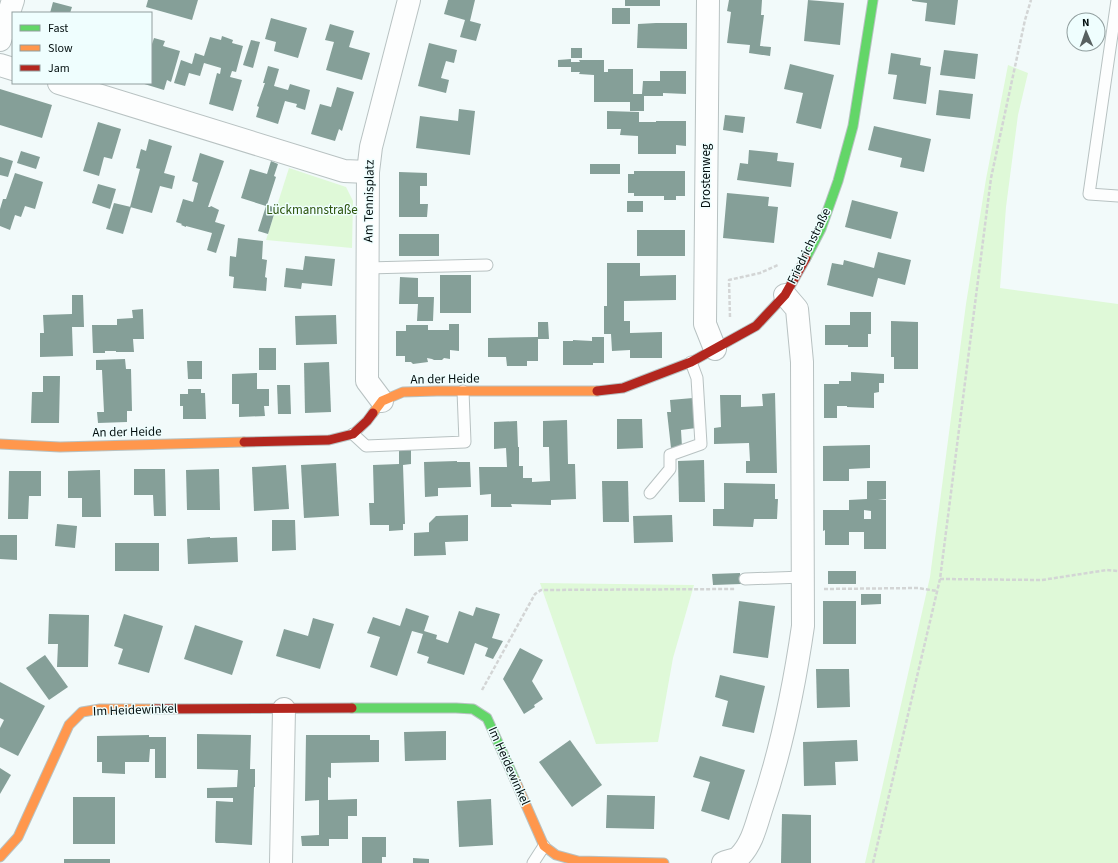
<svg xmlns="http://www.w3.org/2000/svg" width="1118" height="863" viewBox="0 0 1118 863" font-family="'Source Sans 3',sans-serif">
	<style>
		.green { fill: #dff9d8 }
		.building { fill: #859f98; fill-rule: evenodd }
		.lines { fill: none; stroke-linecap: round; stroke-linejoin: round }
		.lane-casing { stroke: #b8c2c2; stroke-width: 13 }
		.street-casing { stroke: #b8c2c2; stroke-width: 24 }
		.fast-casing { stroke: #b8c2c2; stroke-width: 11 }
		.slow-casing { stroke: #b8c2c2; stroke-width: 11 }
		.jam-casing { stroke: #b8c2c2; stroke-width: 11 }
		.path { stroke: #d3d5d5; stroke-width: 2.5; stroke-dasharray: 4 2; stroke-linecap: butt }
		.lane { stroke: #fdfefe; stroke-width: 11 }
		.street { stroke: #fdfefe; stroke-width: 22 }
		.fast { stroke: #63d668; stroke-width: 9 }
		.slow { stroke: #ff974d; stroke-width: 9 }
		.jam { stroke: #b3261e; stroke-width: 9 }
		.labels { text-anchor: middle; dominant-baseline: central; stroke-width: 3; stroke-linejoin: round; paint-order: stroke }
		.street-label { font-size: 13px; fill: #030f0f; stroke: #effefe }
		.park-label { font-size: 13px; fill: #2a530a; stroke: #effefe }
	</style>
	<rect width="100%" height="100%" fill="#f2fafa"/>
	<g class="green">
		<path d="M1008,65L1028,73L1018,115L1006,207L1000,288L1118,304V863H865L930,577L966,304L986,179Z"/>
		<path d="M289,168L346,187L353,201L352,248L266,240Z"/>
		<path d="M540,583L694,585L673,658L658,742L596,744Z"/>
	</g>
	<g class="building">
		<path d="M148,0H198L192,20L146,7Z"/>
		<path d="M448,0H475L470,21L481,24L476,41L460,37L465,20L444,14Z"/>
		<rect x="625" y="0" width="35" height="6"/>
		<path d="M729,0H762L761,15H764L760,46L771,47L770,56L749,53L750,45L727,43L731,12L727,11Z"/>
		<path d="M808,0L844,3L840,45L804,41Z"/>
		<path d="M912,0H958L955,25L925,21L927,3L912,1Z"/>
		<path d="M53,2L72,7L70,13H50Z"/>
		<rect x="612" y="8" width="18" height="16"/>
		<path d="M271,18L307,28L298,58L274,51L276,42L265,39Z"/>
		<path d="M656,23H687V49L637,48L638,24Z"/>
		<path d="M330,24L354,31L349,47L370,53L362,80L326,70L334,42L325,40Z"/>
		<path d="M222,36L233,40L232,43L243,46L236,72L232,71L230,77L242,80L233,111L209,104L217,73L220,74L221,68L204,63L200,76L189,73L185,86L174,83L181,60L192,64L195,53L204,56L210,37L221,40Z"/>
		<path d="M154,38L165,41L163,46L180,51L171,82L167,80L164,90L141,83H151V47Z"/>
		<path d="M251,40L260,42L253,68L243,65Z"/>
		<path d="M429,43L457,50L454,63L446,61L441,78L449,80L446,93L418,86Z"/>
		<rect x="571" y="48" width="11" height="10"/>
		<path d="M944,50L978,54L975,79L940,75Z"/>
		<path d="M891,53L921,58L920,65L931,67L926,104L893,99L897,75L888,74Z"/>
		<path d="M571,59V62H580L579,60H604V72H608V69H633V94H642L643,81H660V71H686V94L663,93V96H644V111H630V102H594V75L579,74L580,72H571V67H558V60Z"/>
		<path d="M790,64L834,75L821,129L796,123L803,93L784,89Z"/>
		<path d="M268,66L279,69L274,86L288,90L290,84L310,90L305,110L296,107L297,104L285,101L278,124L256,117L259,107L257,106L265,83H263Z"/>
		<path d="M337,87L354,92L342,131L339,129L335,141L311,134L320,104L331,107Z"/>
		<path d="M0,89L52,105L42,138L0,125Z"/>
		<path d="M939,90L973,94L970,119L936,115Z"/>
		<path d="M459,109L475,111L470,155L416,148L420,116L458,121Z"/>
		<path d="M607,111L639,112V122H656V121H686V146L676,145V154H638V136L620,135L621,129H607Z"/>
		<path d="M725,115L745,117L743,133L723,130Z"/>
		<path d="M98,122L121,129L112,159L104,157L99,176L83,171Z"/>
		<path d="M874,126L931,139L924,172L900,167L902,158L868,150Z"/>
		<path d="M149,139L172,146L164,173L175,176L172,189L160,186L152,213L130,207L140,169L136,168L141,149L146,151Z"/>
		<path d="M749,150L778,153L777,161L794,163L791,187L737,180L740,163L748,164Z"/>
		<path d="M21,151L40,157L36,169L17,163Z"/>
		<path d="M200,153L224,161L208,207H210L211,206L219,210L215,222L225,225L216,253L207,250L212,233L186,226V227L181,225L182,224L176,222L183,199L193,202L198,183L192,181Z"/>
		<path d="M0,157L13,161L8,177L0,175Z"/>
		<path d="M271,161L278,164L274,176L276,177L267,205L276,208L268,234L258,231L266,206L241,198L250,169L267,174Z"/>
		<rect x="590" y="164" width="30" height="10"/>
		<path d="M634,171H685V196H676V200H664V196H634V193H628V174H634Z"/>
		<path d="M399,172L427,173V186H420V204H428L427,217H399Z"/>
		<path d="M15,173L43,182L35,209L25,206L21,217L15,215L10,230L0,226V209L3,199H6Z"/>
		<path d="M98,184L116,189L110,209L92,203Z"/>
		<path d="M727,193L769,197L768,206L778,207L774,243L723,238Z"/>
		<path d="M852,200L898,212L891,239L845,227Z"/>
		<rect x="627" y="201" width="16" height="11"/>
		<path d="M114,203L131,207L123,234L106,229Z"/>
		<rect x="637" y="230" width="48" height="26"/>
		<rect x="399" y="234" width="40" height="22"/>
		<path d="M238,238L263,241L262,259L267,260L265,277L267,278L266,291L233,288L234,277L229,276L230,256L236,257Z"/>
		<path d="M878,252L911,260L905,285L878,278L873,297L827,285L832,263L843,265L844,260L874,268Z"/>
		<path d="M305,256L335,259L332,286L302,283L301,289L284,287L286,268L303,270Z"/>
		<path d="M607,263H640V276L676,275V300L624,301V321H630V333L662,332V358H630V350L612,351L611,334H604V306H607Z"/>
		<rect x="440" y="275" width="31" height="38"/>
		<path d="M400,277L418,278V297H434L433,321H417L418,304H399Z"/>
		<path d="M72,295H83L84,327H72L73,356L40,357V333H44L43,315L72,314Z"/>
		<path d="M143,309L144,339H133L134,352H116V351H105V353H93L92,325H117V319L133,318L132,310Z"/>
		<path d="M850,312H871V334H868V347H848V345H825V325H850Z"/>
		<path d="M336,315L337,344L296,345L295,316Z"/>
		<path d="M891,321L918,322V369H894V357H891Z"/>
		<path d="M538,322H548L549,339H538V361H527V366H507L506,357H488V338L538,337Z"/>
		<path d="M449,324H459V351L450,350V359L444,358L442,360H434L432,359L427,358L428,362L413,364L411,362H405V356H396V331H406V325H428V330H449Z"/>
		<path d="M592,337H604V363H593V365H563V341H573V340L592,341Z"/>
		<rect x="259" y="348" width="17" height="22"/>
		<path d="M125,359L126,369H131L132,411H127V422L98,423L97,412H104L102,370H96V360Z"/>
		<path d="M187,361H202V379H188Z"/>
		<path d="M329,362L331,412L305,413L304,363Z"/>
		<path d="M851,372L884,374V383H879V392L874,393V408L847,407V406H837V418H824V384H839V381H851Z"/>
		<path d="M257,373V389H269V406H264L265,416L239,417V404H232V374Z"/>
		<path d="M43,376H60L59,423H31L32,392H43Z"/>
		<path d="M277,385H290L291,414H278Z"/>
		<path d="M188,389H201V393H205L206,419H183V406H180V394H188Z"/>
		<path d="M775,393L777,473H746V461H750L749,443L714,444V428L721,427L720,395H741V407L763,406L762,394Z"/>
		<path d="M693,398L696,428L681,430L682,447L671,448L667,412H671L670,400Z"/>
		<path d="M617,419H642L643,448L617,449Z"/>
		<path d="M567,420L568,464H575L576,499L551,500V505L511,504L512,507H491V494L480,495L479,467H507L506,448L494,449V422L517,421L518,447H519V466H523V478H532V482L550,481L549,447H543V421Z"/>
		<path d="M870,445V468L849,469V481H823V446Z"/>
		<path d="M399,448H411V464L403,465L405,524H403V530L389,531V525H370L369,503H374L373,465L399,464Z"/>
		<path d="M704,460L705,502H679L678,461Z"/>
		<path d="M457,461V462H470L471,487L438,488V496L425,497L424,462Z"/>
		<path d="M336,463L339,516L304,518L301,465Z"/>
		<path d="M286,465L289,509L254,511L252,467Z"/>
		<path d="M134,469H165L166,516H154L153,495H134Z"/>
		<path d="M219,469L220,510H187L186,470Z"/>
		<path d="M100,470L101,517H82V498H68V471Z"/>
		<path d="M9,471H41V496H29L28,519H8Z"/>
		<path d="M602,481H628L629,522H603Z"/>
		<path d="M867,481H886V499H878L886,500V549H864V532H849V545H825V530L823,531V510H849V500L867,499ZM864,510L871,511V519H864Z"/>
		<path d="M724,483L775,484V499H778L777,519H754L753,527L713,526V509H724Z"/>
		<path d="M468,515V541L445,542L446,555L414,556V533L429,532V523L436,516Z"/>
		<path d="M672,515L673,542L634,543L633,516Z"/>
		<path d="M272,520H295L296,550L272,551Z"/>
		<path d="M57,524L77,526L75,548L55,546Z"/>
		<path d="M0,535H17V560L0,559Z"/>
		<path d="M210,537V538L237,537L238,562L188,564L187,539Z"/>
		<rect x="115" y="543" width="44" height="28"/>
		<rect x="828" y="571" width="28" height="13"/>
		<path d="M740,573L741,584L713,585L712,574Z"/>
		<path d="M861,594H881V604L861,605Z"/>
		<path d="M739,601L775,606L768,658L733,653Z"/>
		<rect x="823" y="601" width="33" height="43"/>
		<path d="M476,607L500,614L492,638L503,641L493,659L485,656L488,648L475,643L464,675L427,663L429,657L417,653L423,634L412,631L397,676L370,667L380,637L367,633L373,617L400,626L406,608L429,616L424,631L437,635L436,639L448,643L459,611L473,616Z"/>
		<path d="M49,614L89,615L88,667H57L58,644H48Z"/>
		<path d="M124,614L163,626L149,673L118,664L123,649L114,646Z"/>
		<path d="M313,618L334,624L320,669L276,656L284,629L308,636Z"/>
		<path d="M195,625L243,641L232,675L184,659Z"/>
		<path d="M520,648L543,660L532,681L543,699L534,705L535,707L524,714L503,679Z"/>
		<path d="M45,655L68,687L49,700L26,668Z"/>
		<path d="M816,669H849L850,707L817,708Z"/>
		<path d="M720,675L765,686L754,733L722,726L728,701L715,697Z"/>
		<path d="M0,682L45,706L18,756L0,747V728L4,720L0,718Z"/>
		<path d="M446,731V760L405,761L404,732Z"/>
		<path d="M197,734L251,735L250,769H255V787H254L252,845L223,843H216L215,841L216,801L233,802V798H207V788L237,787L238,770L197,769Z"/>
		<path d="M149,735V737H166V778H155V749H150L149,762H125V774L102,773V762H97V736Z"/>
		<path d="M306,735H370V740H379V762L331,763V778L328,777V800L357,799V816H348V839H329V846H302L301,836L319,835V800L305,801Z"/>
		<path d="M570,740L602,785L572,807L539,762Z"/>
		<path d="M857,740L858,761L835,762L836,785L804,786L803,742Z"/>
		<path d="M700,756L745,770L729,820L701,811L710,782L693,777Z"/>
		<path d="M0,768L11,775L0,794Z"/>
		<path d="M607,795L655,796L654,829L606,828Z"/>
		<rect x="73" y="797" width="42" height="47"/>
		<path d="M491,799L493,845L459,847L457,801Z"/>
		<path d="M782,814L811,815V863H781Z"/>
		<path d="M362,837H386V857H382V863H362Z"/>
		<path d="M413,858L429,859V863H413Z"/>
		<rect x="64" y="859" width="46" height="4"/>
	</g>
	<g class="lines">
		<defs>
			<g id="lane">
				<path d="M1117,0L1089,194L1118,196"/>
				<path d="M367,268L487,265"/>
				<path d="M353,434L366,446L465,442L463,391"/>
				<path d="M650,493L670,469V455L701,444L697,378L691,362"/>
				<path d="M745,579L803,577"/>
				<path d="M533,863L544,846"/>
			</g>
			<g id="street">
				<path d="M708,0L705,324L715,349"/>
				<path d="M0,40L13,0"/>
				<path d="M0,65L13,69"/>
				<path d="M59,83L344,171L368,172"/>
				<path d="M382,401L367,381L368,172L371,147L409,0"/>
				<path d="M281,863L284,709"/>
				<path d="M723,863C727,861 736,860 739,857C752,844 756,826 761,810C781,751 794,688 803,626L802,362L797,309L785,295"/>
			</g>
			<g id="fast">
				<path d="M806,258L821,229L838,181L853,126L873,0"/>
				<path d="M352,708H456L473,709L487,718L515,780"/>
			</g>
			<g id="slow">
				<path d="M373,413L382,401L403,392L437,391H597"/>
				<path d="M0,444L60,447L244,442"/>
				<path d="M515,780L544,846L556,855L578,861L664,863"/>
				<path d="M0,857L18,837L69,725L82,712L100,709H155"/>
			</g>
			<g id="jam">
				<path d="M597,391L623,388L691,362L756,326L785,295L806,258"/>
				<path d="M244,442L329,440L353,434L367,421L373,413"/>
				<path d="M155,709L352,708"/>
			</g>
		</defs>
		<use href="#lane" class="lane-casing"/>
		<use href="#street" class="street-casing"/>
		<use href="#fast" class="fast-casing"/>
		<use href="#slow" class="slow-casing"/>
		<use href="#jam" class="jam-casing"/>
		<g class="path">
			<path d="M730,317L729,280L760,273L778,265"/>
			<path d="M940,579L1042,580L1107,570L1118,571"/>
			<path d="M824,589L918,588L937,591"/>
			<path d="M482,690L535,594L541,590L735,589"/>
			<path d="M873,863L940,579L991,178L1025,20L1031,0"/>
		</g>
		<use href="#lane" class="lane"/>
		<use href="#street" class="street"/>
		<use href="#fast" class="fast"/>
		<use href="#slow" class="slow"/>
		<use href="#jam" class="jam"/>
	</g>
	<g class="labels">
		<g class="street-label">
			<text transform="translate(706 176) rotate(-90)">Drostenweg</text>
			<text transform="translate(369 201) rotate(-89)">Am Tennisplatz</text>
			<text transform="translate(809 246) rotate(-64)">Friedrichstraße</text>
			<text transform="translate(445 379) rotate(-1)">An der Heide</text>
			<text transform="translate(127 432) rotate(-1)">An der Heide</text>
			<text transform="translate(135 710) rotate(-2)">Im Heidewinkel</text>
			<text transform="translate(509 766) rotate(66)">Im Heidewinkel</text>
		</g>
		<g class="park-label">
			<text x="312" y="210">Lückmannstraße</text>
		</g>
	</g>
	<rect x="12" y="12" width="140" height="72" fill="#effefe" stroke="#919e9e"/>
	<rect x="20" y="25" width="20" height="6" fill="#63d668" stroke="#919e9e"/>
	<text x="48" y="32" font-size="12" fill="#030f0f">Fast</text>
	<rect x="20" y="45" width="20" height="6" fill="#ff974d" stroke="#919e9e"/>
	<text x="48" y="52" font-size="12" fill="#030f0f">Slow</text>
	<rect x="20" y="65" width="20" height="6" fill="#b3261e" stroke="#919e9e"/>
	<text x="48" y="72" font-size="12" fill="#030f0f">Jam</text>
	<g transform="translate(1086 32) rotate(358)"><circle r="19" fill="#effefe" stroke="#919e9e"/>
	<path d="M0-3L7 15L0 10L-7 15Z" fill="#576161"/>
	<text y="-6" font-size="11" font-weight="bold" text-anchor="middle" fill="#030f0f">N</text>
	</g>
</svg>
